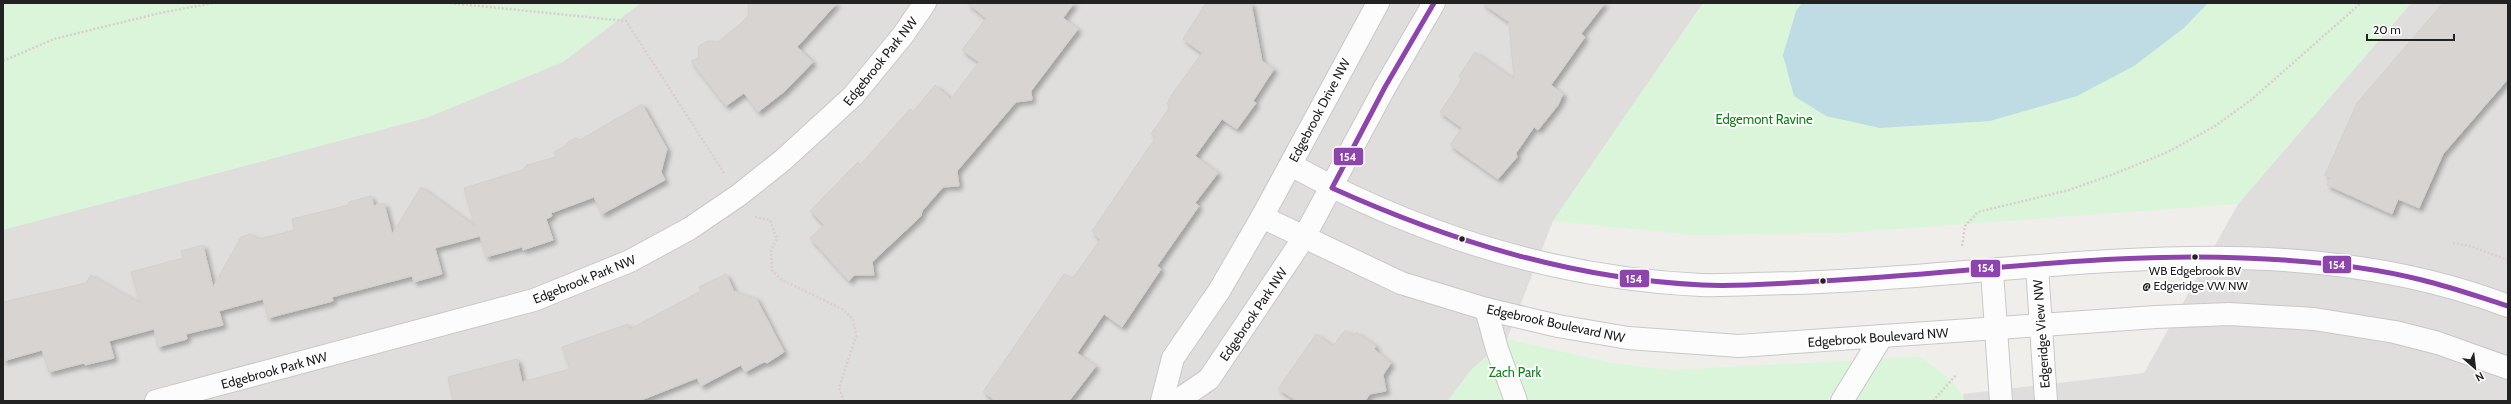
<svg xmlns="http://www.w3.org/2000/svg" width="2511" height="404" viewBox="0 0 2511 404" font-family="Cabin,sans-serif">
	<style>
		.residential { fill: #dfdedc }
		.park { fill: #daf5da }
		.water { fill: #bfdbe3 }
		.building { fill: #d7d4d2; stroke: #d3d0cc; filter: url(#shadow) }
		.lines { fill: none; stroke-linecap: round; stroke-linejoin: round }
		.minor-casing { stroke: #c9c8c7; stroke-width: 24 }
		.path { stroke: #dccecd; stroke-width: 2.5; stroke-dasharray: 2 2; stroke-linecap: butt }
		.minor { stroke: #fdfcfc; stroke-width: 22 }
		.bus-1-casing { stroke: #fff; stroke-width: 8 }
		.bus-1 { stroke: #8e44ad; stroke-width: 5 }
		.bus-dot { fill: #222; stroke: #fff; stroke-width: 1.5 }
		.labels { text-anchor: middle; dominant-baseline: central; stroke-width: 4; stroke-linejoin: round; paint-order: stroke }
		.bus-label { font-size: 12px; fill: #222; stroke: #fff }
		.street-label { font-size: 13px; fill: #222; stroke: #fff }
		.park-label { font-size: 13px; fill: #0c8416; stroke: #fff }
		.line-badge { stroke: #fff; stroke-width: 1.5 }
		.badge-label { font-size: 11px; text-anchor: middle; font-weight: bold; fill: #fff }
	</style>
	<defs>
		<filter id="shadow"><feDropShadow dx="3.5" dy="3.5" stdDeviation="2" flood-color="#0004"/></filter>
	</defs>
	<rect width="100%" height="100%" fill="#f0eeeb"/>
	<g class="residential">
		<path d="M3,3H1703L1553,221L1507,339L1472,369L1448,401H3Z"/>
		<path d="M2411,3H2508V401H1964L1963,394L2144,373L2238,204Z"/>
	</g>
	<g class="park">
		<path d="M3,3H641L563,62L426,118L3,230Z"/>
		<path d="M1703,3H2411L2238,204L1842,233L1695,235L1553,221Z"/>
		<path d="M1507,339L1612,363L1672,370L1920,357C1933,365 1962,386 1964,401H1448L1472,369Z"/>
	</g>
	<path class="water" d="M1802,3H2208L2184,28L2134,66L2077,96L1990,121L1880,128L1826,116L1794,96L1783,55L1796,11Z"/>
	<g class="building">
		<path d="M748,3H837L797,47L813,62L785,91L758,112L744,93L726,106L691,61L698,58L699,46L707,41L718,42L739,25L749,15Z"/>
		<path d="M967,3H1074L1063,18L1078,29L1031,91L1032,100L1016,102L957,171L959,186L943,187L922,211L921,216L872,262L874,275H854L849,281L810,238L824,225L810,211L858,162L860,165L910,109L913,112L935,85L951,99L979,62L962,50L986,18Z"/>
		<path d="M1206,3H1251L1262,61L1274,69L1253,101L1256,103L1237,129L1222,119L1195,156L1218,173L1195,203L1199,206L1157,266L1161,269L1122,327L1104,314L1077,353L1096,366L1069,401H996L983,392L1064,274L1073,278L1100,240L1092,231L1154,140L1156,137L1151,134L1170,107L1167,104L1173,93L1202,53L1183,39Z"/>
		<path d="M1482,3H1605L1581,34L1585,37L1551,85L1563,94L1558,105L1538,130L1534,127L1516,153L1517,157L1498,179L1450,145L1462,128L1440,112L1462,79L1459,76L1475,52L1514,79L1509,22Z"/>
		<path d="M2443,3H2508V79L2443,154L2419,208L2398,199L2392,214L2327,185L2330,178L2325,175L2357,103Z"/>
		<path d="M642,104L667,149L661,172L665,180L602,214L594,197L551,213L552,216L546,219L553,240L523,250L522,247L486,257L480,236L435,248L442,274L414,282L412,276L332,297L333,301L268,318L263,299L219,311L223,325L186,334L187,339L158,347L154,329L109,341L114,358L85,365L84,363L49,372L42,350L3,361V302L86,283L91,275L140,303L131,272L183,258L181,251L203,245L213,287L241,237L250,234L259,239L295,230L292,219L349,205V202L371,196L374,206L384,203L392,234L421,187L475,226L464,188L523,170L527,165L556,157L554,152L565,146L568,142L575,138L580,140Z"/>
		<path d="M726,274L734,291L756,298L784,352L767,363L764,362L745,372L741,365L701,386L697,378L639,401H453L448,377L517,359L522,382L570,369L562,347L628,324L630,329L701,291L699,287Z"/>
		<path d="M1345,330L1354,336L1356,332L1376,346L1374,349L1391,363L1383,375L1386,391L1370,394L1365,401H1297L1278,389L1316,334L1333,346Z"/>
	</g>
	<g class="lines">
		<defs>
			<g id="minor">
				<path d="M1291,165C1418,235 1555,278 1701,285C1732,286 1764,283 1795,283C2032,276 2279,218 2508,306"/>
				<path d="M1262,217L1401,283L1486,309L1558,326L1628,338L1739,346L2156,317L2229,314L2314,319L2395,332L2438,343L2508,368"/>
				<path d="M2037,267L2046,401"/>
				<path d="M1992,271L2001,401"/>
				<path d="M1486,309L1497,349L1516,401"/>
				<path d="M156,401L534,300L630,261L689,229L739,195L783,160L853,96L903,35L925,3"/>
				<path d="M1162,401L1173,358L1219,291L1262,217L1378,3"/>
				<path d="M1177,401L1209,379L1303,239L1385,87L1434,3"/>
				<path d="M1842,401L1882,336"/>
			</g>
		</defs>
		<use href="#minor" class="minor-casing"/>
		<g class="path">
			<path d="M450,3L626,21L724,173"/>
			<path d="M3,61L54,39L160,13L213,3"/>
			<path d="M755,217L770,220L777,239L771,250L772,270L782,280L842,309L853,319L856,336L839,388L844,401"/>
			<path d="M2453,243L2470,246L2508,260"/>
			<path d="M1962,246L1965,226L1978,212L2069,190L2114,174L2168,152L2215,126L2251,100L2361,3"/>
			<path d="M1933,401L1957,374"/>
		</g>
		<use href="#minor" class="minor"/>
		<defs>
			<path id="bus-1" d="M1434,3L1385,87L1332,188C1450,241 1572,279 1702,285C1742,287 1782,283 1822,281C1962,274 2103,252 2243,258C2302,260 2364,265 2422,280C2451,287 2479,297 2508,306"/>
		</defs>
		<use href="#bus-1" class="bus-1-casing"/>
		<use href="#bus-1" class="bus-1"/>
	</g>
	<g class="bus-dot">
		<circle cx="1462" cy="239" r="3.5"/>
		<circle cx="2195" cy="257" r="3.5"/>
		<circle cx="1823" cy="281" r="3.5"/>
	</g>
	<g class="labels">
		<g class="bus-label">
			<text x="2195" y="270">WB Edgebrook BV<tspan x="2195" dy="15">@ Edgeridge VW NW</tspan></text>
		</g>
		<g class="street-label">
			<text transform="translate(880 61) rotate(-51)">Edgebrook Park NW</text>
			<text transform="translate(1319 110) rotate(-62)">Edgebrook Drive NW</text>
			<text transform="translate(584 279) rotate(-22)">Edgebrook Park NW</text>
			<text transform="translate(1253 314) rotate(-56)">Edgebrook Park NW</text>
			<text transform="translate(1556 323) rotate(12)">Edgebrook Boulevard NW</text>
			<text transform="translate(2041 334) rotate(-94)">Edgeridge View NW</text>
			<text transform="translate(1878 337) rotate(-4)">Edgebrook Boulevard NW</text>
			<text transform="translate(274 370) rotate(-15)">Edgebrook Park NW</text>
		</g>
		<g class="park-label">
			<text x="1764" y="119">Edgemont Ravine</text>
			<text x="1515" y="372">Zach Park</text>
		</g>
	</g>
	<g class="line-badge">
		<rect x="1333" y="147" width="31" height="19" rx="4" fill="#8e44ad"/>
		<rect x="2322" y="255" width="30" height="19" rx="4" fill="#8e44ad"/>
		<rect x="1970" y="259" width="31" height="19" rx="4" fill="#8e44ad"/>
		<rect x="1619" y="269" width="31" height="19" rx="4" fill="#8e44ad"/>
	</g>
	<g class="badge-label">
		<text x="1348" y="161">154</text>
		<text x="2337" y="269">154</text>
		<text x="1986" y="272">154</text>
		<text x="1634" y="283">154</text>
	</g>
	<rect width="2511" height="404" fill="none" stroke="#222222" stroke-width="8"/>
	<g transform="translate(2475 368) rotate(152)" stroke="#ffffff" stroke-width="3" paint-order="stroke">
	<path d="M0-3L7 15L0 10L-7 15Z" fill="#222222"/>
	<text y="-6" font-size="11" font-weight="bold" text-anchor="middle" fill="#222222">N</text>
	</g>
	<path d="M2367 34v6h87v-6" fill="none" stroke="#222222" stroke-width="2"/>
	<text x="2373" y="34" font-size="12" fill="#222222" stroke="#ffffff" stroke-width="3" paint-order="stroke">20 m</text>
</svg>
